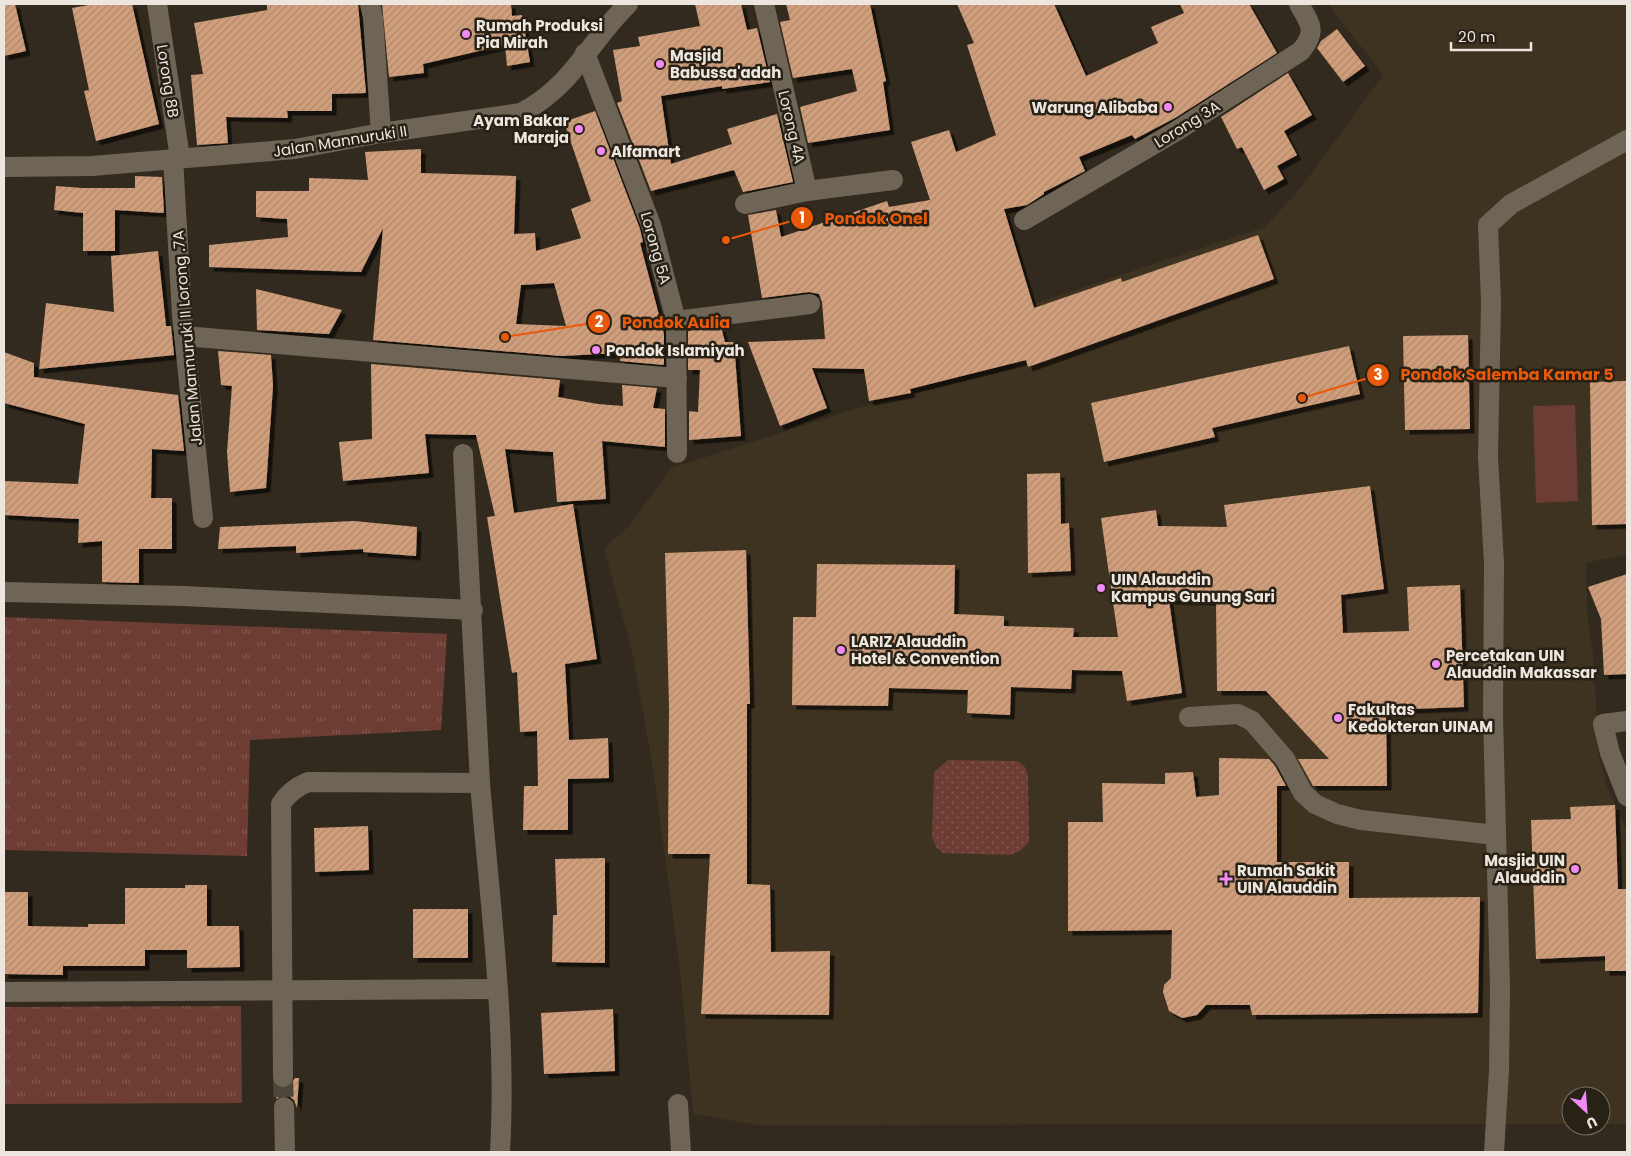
<svg xmlns="http://www.w3.org/2000/svg" width="1631" height="1156" viewBox="0 0 1631 1156" font-family="Poppins,sans-serif">
	<style>
		.built { fill: #3e3220 }
		.grass { fill: url(#grass-dots) }
		.park { fill: url(#park-tufts) }
		.pitch { fill: #6d3d33 }
		.building { fill: url(#building-hatch); fill-rule: evenodd; filter: url(#shadow) }
		.lines { fill: none; stroke-linecap: round; stroke-linejoin: round }
		.minor-tunnel { stroke: #4e463b; stroke-width: 20; stroke-dasharray: 20 10; stroke-linecap: butt }
		.minor { stroke: #6e6557; stroke-width: 20 }
		.poi-dot { fill: #f18af4; stroke: #282115; stroke-width: 2 }
		.labels { text-anchor: middle; dominant-baseline: central; stroke-width: 5; stroke-linejoin: round; paint-order: stroke }
		.poi-label { font-size: 15px; font-weight: bold; fill: #ece6df; stroke: #282115; text-anchor: start }
		.street-label { font-size: 15px; fill: #ece6df; stroke: #282115 }
		.leader { fill: none; stroke: #e8590c; stroke-width: 2 }
		.callout-dot { fill: #e8590c; stroke: #282115; stroke-width: 2 }
		.mark-label { font-size: 15px; text-anchor: middle; font-weight: bold; fill: #fff }
		.callout-label { font-size: 16px; text-anchor: middle; font-weight: bold; fill: #e8590c; stroke: #282115; stroke-width: 5; stroke-linejoin: round; paint-order: stroke }
	</style>
	<defs>
		<pattern id="grass-dots" width="8" height="8" patternUnits="userSpaceOnUse" patternTransform="scale(1.25)"><rect width="8" height="8" fill="#6d3d33"/><path d="M2 2h.1M6 6h.1" fill="none" stroke="#825950" stroke-width="1.8" stroke-linecap="round"/></pattern>
		<pattern id="park-tufts" width="24" height="20" patternUnits="userSpaceOnUse" patternTransform="scale(1.25)"><rect width="24" height="20" fill="#6d3d33"/><path d="M3 7l-1-3M5 7V3M7 7l1-3M15 17l-1-3M17 17v-4M19 17l1-3" fill="none" stroke="#825950"/></pattern>
		<pattern id="building-hatch" width="6" height="6" patternUnits="userSpaceOnUse" patternTransform="scale(1.25)"><rect width="6" height="6" fill="#d19e7b"/><path d="M-1 1l2-2M0 6l6-6M5 7l2-2" fill="none" stroke="#ae886d"/></pattern>
		<filter id="shadow"><feDropShadow dx="4.5" dy="4.5" stdDeviation="0" flood-color="#0009"/></filter>
	</defs>
	<rect width="100%" height="100%" fill="#322a1e"/>
	<path class="built" d="M1328,4H1627V554L1586,563L1587,614L1593,653L1599,756L1607,786L1627,831V1124H1601V1096H1571V1124L757,1125L693,1114L680,969L653,769L633,656L604,548L629,526L671,468L861,407L1014,369L1009,312L1265,227L1303,185L1383,75Z"/>
	<path class="grass" d="M948,760L1018,761L1025,767L1028,776L1029,842L1020,851L1010,855L943,853L936,847L932,837L934,772Z"/>
	<g class="park">
		<path d="M4,617L447,634L441,730L250,740L247,856L4,850Z"/>
		<path d="M241,1006L242,1103L4,1104V1007Z"/>
	</g>
	<path class="pitch" d="M1575,405L1578,501L1536,503L1533,406Z"/>
	<g class="building">
		<path d="M4,4H15L26,51L4,56Z"/>
		<path d="M94,4H132L159,124L96,141L84,91L89,90L72,8Z"/>
		<path d="M267,4H358L366,93L332,94V111H287L288,118L226,117L228,143L197,145L191,75L203,74L194,23L267,10Z"/>
		<path d="M382,4H511L512,16L522,15L530,62L507,66L505,45L423,64L424,73L389,77Z"/>
		<path d="M695,4H741L747,30L757,28L770,82L722,89V86L661,96L671,164L732,144L727,129L777,114L793,182L743,192L734,170L651,191L617,103L622,101L613,50L640,46L638,37L700,26Z"/>
		<path d="M786,4H870L886,81L883,82L890,130L808,143L800,107L857,91L852,69L793,78L780,22L790,20Z"/>
		<path d="M957,4H1054L1086,76L1158,43L1151,27L1184,13L1180,4H1249L1277,53L1175,118L1135,139L1132,135L1079,157L1085,171L1044,192V194L1027,205L1004,209L1034,308L1121,278L1122,282L1258,235L1274,279L1028,367L1026,360L910,389L911,393L869,401L864,369L812,368L827,408L780,426L748,342L825,339L822,302L819,294L809,292L762,298L748,215L776,210L781,237L887,201L889,207L930,200L911,142L949,130L956,152L996,135L967,45L974,43Z"/>
		<path d="M1337,29L1365,66L1343,82L1317,48L1321,41Z"/>
		<path d="M1288,73L1312,115L1284,131L1297,155L1277,166L1284,179L1264,190L1242,147L1237,149L1221,117Z"/>
		<path d="M595,111L640,229L643,242L640,243L664,334V365L620,361V353L561,356L373,340L383,228L361,272L209,267V245L288,237L287,219L256,217V191H309V178L368,180L365,152L421,149V173L516,176L514,234L535,233L536,251L581,238L571,209L591,201L564,122ZM554,283L566,326L516,324L521,285Z"/>
		<path d="M135,176L162,177L164,213L115,210V251H83V213L54,210L56,186L83,188H135Z"/>
		<path d="M158,251L166,326H171L174,355L39,369L46,303L114,312L111,256Z"/>
		<path d="M256,289L342,310L329,334L257,330Z"/>
		<path d="M721,327L725,342H734L741,436L689,440V411L698,412L700,370H688V331Z"/>
		<path d="M1468,335L1470,429L1405,430L1403,336Z"/>
		<path d="M1349,346L1360,394L1212,428L1215,437L1104,462L1091,403Z"/>
		<path d="M218,351L271,355L273,386L266,488L230,492L227,452L232,386L221,385Z"/>
		<path d="M4,352L34,363V377L178,395L184,451L152,449L151,498H172V549H139V583L102,582V541L78,543L79,519L4,515V481L78,484L85,424L4,403Z"/>
		<path d="M371,364L560,380L558,397L598,404L623,406L622,385L657,388L653,408L665,409V447L602,441L606,499L557,502L553,452L505,449L514,513L573,504L597,659L565,664L569,740L608,738L609,778L568,779V830H523L524,786H538L537,731L520,732L517,672L512,673L487,517L495,516L476,435L425,434L429,473L343,481L339,442L372,439Z"/>
		<path d="M1627,381V524L1592,525L1590,382Z"/>
		<path d="M1060,473L1061,524L1069,523L1071,571L1028,573L1027,474Z"/>
		<path d="M1370,486L1384,589L1341,595L1343,633L1409,631L1407,587L1460,585L1464,707L1386,710L1387,786H1313L1298,759H1329L1266,691H1217L1216,601L1169,600L1182,693L1127,701L1122,671L1072,670L1071,689L1011,687L1010,715L967,713L968,690L889,688L888,706L792,705L793,617H816L817,564L955,565L954,614L1004,616V626L1074,628L1073,637H1118L1101,518L1156,510L1158,526L1227,527L1224,505Z"/>
		<path d="M354,521L417,527L416,556L363,552V549L296,553V546L218,549L220,527Z"/>
		<path d="M746,550L750,704H747V884L770,885L771,952L830,951L829,1015L701,1014L710,854H668L669,706L665,553Z"/>
		<path d="M1627,574V674L1604,675L1601,619L1588,587Z"/>
		<path d="M1219,758L1269,759L1275,766L1286,786H1277V862H1349V898L1480,897L1478,1013L1252,1015L1250,1005H1206L1197,1015L1182,1018L1169,1011L1163,992L1164,985L1171,978L1172,930L1068,931V822H1103L1102,783L1165,784V773L1193,772L1196,797L1219,795Z"/>
		<path d="M1615,805L1618,889H1627V971H1605V956L1536,959L1531,820L1571,819L1570,807Z"/>
		<path d="M368,826L369,870L315,872L314,828Z"/>
		<path d="M605,858V963L552,962L553,915H557L555,859Z"/>
		<path d="M185,885H207V926H239L240,967L187,968V950H145V966H63V975L4,974V892H28V926L88,927V924H125V888H185Z"/>
		<rect x="413" y="909" width="55" height="49"/>
		<path d="M613,1009L615,1071L544,1074L541,1013Z"/>
		<path d="M295,1078H299L297,1108L294,1100L289,1096L283,1095L276,1099L277,1087H289Z"/>
	</g>
	<g class="lines">
		<path class="minor-tunnel" d="M283,1077L284,1107"/>
		<g class="minor">
			<path d="M157,4L180,158"/>
			<path d="M370,4L373,18L381,133"/>
			<path d="M764,4L807,191"/>
			<path d="M585,53L651,225L676,321L677,453"/>
			<path d="M173,158L182,315L203,518"/>
			<path d="M4,167L92,166L295,149L381,133L521,113C572,87 589,42 628,4"/>
			<path d="M745,204L807,191L893,180"/>
			<path d="M1024,220L1178,130L1301,51C1317,31 1311,25 1299,4"/>
			<path d="M676,321L810,304"/>
			<path d="M184,336L677,378"/>
			<path d="M4,592L184,596L473,610"/>
			<path d="M1189,717L1238,714L1252,721L1285,759L1303,793L1315,804L1337,814L1361,820L1496,835"/>
			<path d="M1627,721L1603,724L1610,753L1627,796"/>
			<path d="M480,783C490,905 507,1029 500,1152"/>
			<path d="M4,992L498,989"/>
			<path d="M283,1077L281,804C288,793 296,787 308,782L480,783L463,454"/>
			<path d="M678,1104L681,1152"/>
			<path d="M284,1107L285,1152"/>
			<path d="M1494,1152L1499,1071L1500,988L1493,715L1494,563L1488,457L1491,302L1488,225L1511,204L1627,140"/>
		</g>
	</g>
	<g class="poi-dot">
		<circle cx="466" cy="34" r="5"/>
		<circle cx="660" cy="64" r="5"/>
		<circle cx="1168" cy="107" r="5"/>
		<circle cx="579" cy="129" r="5"/>
		<circle cx="601" cy="151" r="5"/>
		<circle cx="596" cy="350" r="5"/>
		<circle cx="1101" cy="588" r="5"/>
		<circle cx="841" cy="650" r="5"/>
		<circle cx="1436" cy="664" r="5"/>
		<circle cx="1338" cy="718" r="5"/>
		<circle cx="1575" cy="869" r="5"/>
		<path d="M1223.5 871.5h5v5h5v5h-5v5h-5v-5h-5v-5h5z"/>
	</g>
	<g class="labels">
		<g class="poi-label">
			<text x="476" y="25">Rumah Produksi<tspan x="476" dy="17">Pia Mirah</tspan></text>
			<text x="670" y="55">Masjid<tspan x="670" dy="17">Babussa'adah</tspan></text>
			<text x="1158" y="107" text-anchor="end">Warung Alibaba</text>
			<text x="569" y="120" text-anchor="end">Ayam Bakar<tspan x="569" dy="17">Maraja</tspan></text>
			<text x="611" y="151">Alfamart</text>
			<text x="606" y="350">Pondok Islamiyah</text>
			<text x="1111" y="579">UIN Alauddin<tspan x="1111" dy="17">Kampus Gunung Sari</tspan></text>
			<text x="851" y="641">LARIZ Alauddin<tspan x="851" dy="17">Hotel &amp; Convention</tspan></text>
			<text x="1446" y="655">Percetakan UIN<tspan x="1446" dy="17">Alauddin Makassar</tspan></text>
			<text x="1348" y="709">Fakultas<tspan x="1348" dy="17">Kedokteran UINAM</tspan></text>
			<text x="1565" y="860" text-anchor="end">Masjid UIN<tspan x="1565" dy="17">Alauddin</tspan></text>
			<text x="1237" y="870">Rumah Sakit<tspan x="1237" dy="17">UIN Alauddin</tspan></text>
		</g>
		<g class="street-label">
			<text transform="translate(168 81) rotate(81)">Lorong 8B</text>
			<text transform="translate(1187 124) rotate(-32)">Lorong 3A</text>
			<text transform="translate(792 127) rotate(77)">Lorong 4A</text>
			<text transform="translate(340 141) rotate(-9)">Jalan Mannuruki II</text>
			<text transform="translate(656 248) rotate(74)">Lorong 5A</text>
			<text transform="translate(187 338) rotate(-95)">Jalan Mannuruki II Lorong .7A</text>
		</g>
	</g>
	<path class="leader" d="M726 240L802 218M505 337L599 322M1302 398L1378 375"/>
	<g class="callout-dot">
		<circle cx="726" cy="240" r="5"/>
		<circle cx="505" cy="337" r="5"/>
		<circle cx="1302" cy="398" r="5"/>
		<circle cx="802" cy="218" r="12"/>
		<circle cx="599" cy="322" r="12"/>
		<circle cx="1378" cy="375" r="12"/>
	</g>
	<g class="mark-label">
		<text x="802" y="223">1</text>
		<text x="599" y="327">2</text>
		<text x="1378" y="380">3</text>
	</g>
	<g class="callout-label">
		<text x="876" y="224">Pondok Onel</text>
		<text x="676" y="328">Pondok Aulia</text>
		<text x="1507" y="380">Pondok Salemba Kamar 5</text>
	</g>
	<rect width="1631" height="1156" fill="none" stroke="#ece6df" stroke-width="10"/>
	<g transform="translate(1586 1111) rotate(154)"><circle r="24" fill="#282115" stroke="#767066"/>
	<path d="M0-4L9 19L0 12L-9 19Z" fill="#f18af4"/>
	<text y="-8" font-size="14" font-weight="bold" text-anchor="middle" fill="#ece6df">U</text>
	</g>
	<path d="M1451 42v8h80v-8" fill="none" stroke="#ece6df" stroke-width="2.5"/>
	<text x="1458" y="42" font-size="15" fill="#ece6df" stroke="#282115" stroke-width="4" paint-order="stroke">20 m</text>
</svg>
